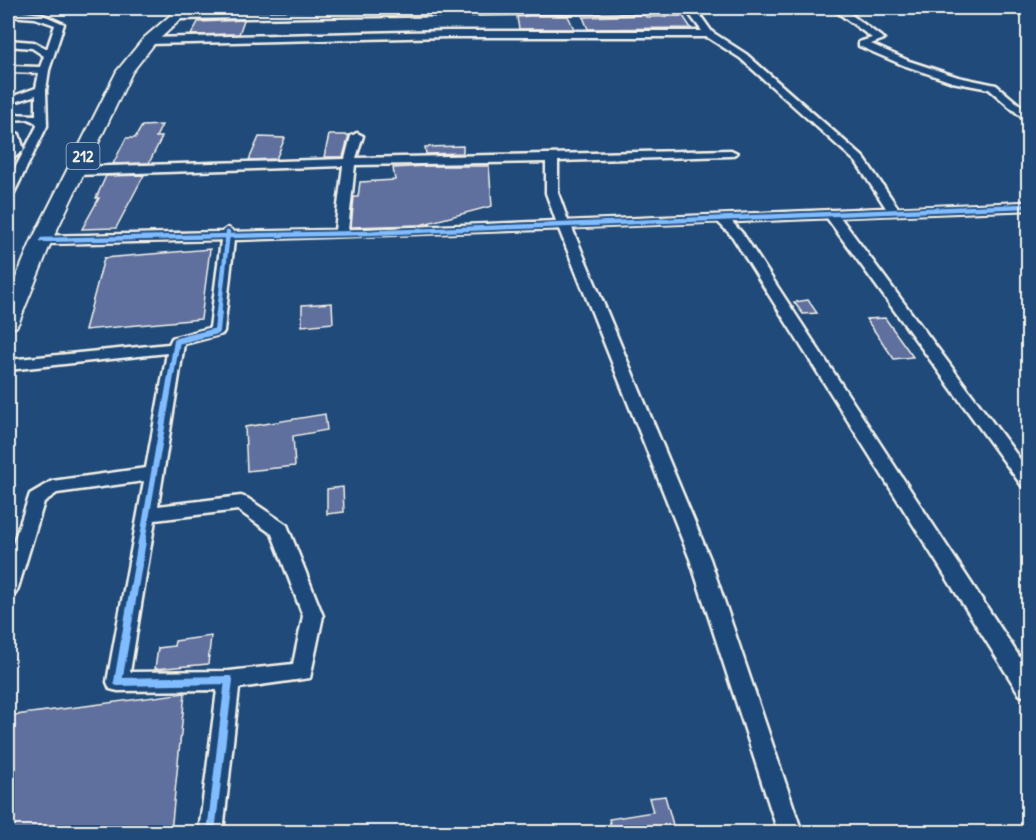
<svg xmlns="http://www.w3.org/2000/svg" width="1036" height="840" viewBox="0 0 1036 840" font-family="'Patrick Hand',sans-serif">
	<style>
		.building { fill: #60709e; stroke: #f4f1e8; stroke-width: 1.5 }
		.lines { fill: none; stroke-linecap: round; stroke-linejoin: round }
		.street-casing { stroke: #f4f1e8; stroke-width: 5 }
		.primary-casing { stroke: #f4f1e8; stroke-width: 4 }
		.street { fill: #1f4a7a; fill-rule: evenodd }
		.primary { fill: #1f4a7a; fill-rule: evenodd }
		.cycleway-far2-casing { stroke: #1f4a7a; stroke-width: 8 }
		.cycleway-far1-casing { stroke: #1f4a7a; stroke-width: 10 }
		.cycleway-casing { stroke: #1f4a7a; stroke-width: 11 }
		.cycleway-far2 { stroke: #80bcff; stroke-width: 4.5 }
		.cycleway-far1 { stroke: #80bcff; stroke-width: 6 }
		.cycleway { stroke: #80bcff; stroke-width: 8 }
		.labels { text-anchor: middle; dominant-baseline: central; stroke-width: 4.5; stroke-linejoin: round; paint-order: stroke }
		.shield { fill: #1f4a7a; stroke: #b4bfc7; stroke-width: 1.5 }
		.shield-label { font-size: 16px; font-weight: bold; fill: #f4f1e8 }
	</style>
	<rect width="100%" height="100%" fill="#1f4a7a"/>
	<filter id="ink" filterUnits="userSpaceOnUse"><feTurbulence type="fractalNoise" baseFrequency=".0167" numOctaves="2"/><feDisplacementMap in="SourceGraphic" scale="12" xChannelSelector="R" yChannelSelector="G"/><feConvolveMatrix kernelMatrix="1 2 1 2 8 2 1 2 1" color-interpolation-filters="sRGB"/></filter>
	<g filter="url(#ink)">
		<g class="building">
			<path d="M645,15L646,17L683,16L691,28L588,29L583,17Z"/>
			<path d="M529,16H568L574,29H519L517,17Z"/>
			<path d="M244,20L239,34L191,35L198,22Z"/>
			<path d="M162,125L156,137H162L149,163L113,164L126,138H135L142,126Z"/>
			<path d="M329,135H349L343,157H324Z"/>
			<path d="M259,137L285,138L276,159L249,160Z"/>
			<path d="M463,146V153L426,154L425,147Z"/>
			<path d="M426,166H489L492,206L420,225L351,227L354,197H358L360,182L395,180L393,168Z"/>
			<path d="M144,175L116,228L82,229L99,198H96L106,176Z"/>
			<path d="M210,249L201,319L85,330L104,258Z"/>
			<path d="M808,300L817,313L803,314L794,302Z"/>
			<path d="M332,303L333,323L302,326V305Z"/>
			<path d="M885,318L913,357L894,359L866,319Z"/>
			<path d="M325,414L327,430L293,436L295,466L247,471L245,427Z"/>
			<path d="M343,487L344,512L327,514V489Z"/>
			<path d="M211,636L208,664L155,669L158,648L174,646L175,641Z"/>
			<path d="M185,693L171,832H8V716Z"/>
			<path d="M665,796L675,832H612L609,819L653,812L649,798Z"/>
		</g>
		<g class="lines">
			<defs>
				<g id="street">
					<path d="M555,8H695L712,32L746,54L864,158L898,208L1028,202V210L840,217L1028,470V488L1022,486L827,218L732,222L743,234L1028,670V697L1020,695L732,236L718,222L572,228L710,559L802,832H778L690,559L559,229L234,240L224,331L222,334L184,344L158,506L241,496L247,498L287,525L323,616L310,678L239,688L223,832H199L217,690L118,691L110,689L107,682L144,481L57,493L44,502L18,588L15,594L8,596V559L30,494L52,481L146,468L167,353L8,370V360L169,344L172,338L210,328L221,240L42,244L35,240L42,236L222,232L228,228L234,232L335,230L343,166L76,175L70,171L76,167L345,159L351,136L357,133L363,136L356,158L731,150L737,153L731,156L558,161V193L568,221L886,208L856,162L740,58L707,37H448L149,44L144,41L149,38L448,31H702L687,11L177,19L173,16L177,13ZM546,162V193L556,221L348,230L355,165ZM238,510L272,534L303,616L293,664L229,671L130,672L155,520Z"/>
					<path d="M852,8H868L849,13L884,39L871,44L909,61L958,77L996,85L1028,112V120L1024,119L989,89L952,82L903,65L859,46V42L872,38L837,12Z"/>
					<path d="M8,10L41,14L64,24L49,70L46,90L47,126L14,193L8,197V182L37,126L36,123L29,119L8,120V114L36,115V95L8,104V98L36,88L39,73L8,72V66L40,67L44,56L32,48L8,46V40L34,42L47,49L55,25L35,18L8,16Z"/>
					<path d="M8,131L19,134L24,150L8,162V153L12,149L10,138L8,137Z"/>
				</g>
				<path id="primary" d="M179,8H193L154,44L132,72L52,240L19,322L16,327L8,329V297L32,240L117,71L144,38Z"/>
			</defs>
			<use href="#street" class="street-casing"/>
			<use href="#primary" class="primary-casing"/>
			<use href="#street" class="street"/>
			<use href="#primary" class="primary"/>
			<defs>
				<g id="cycleway-far2">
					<path d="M42,240L366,233L1028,206"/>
					<path d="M219,313L228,232"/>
				</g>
				<path id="cycleway-far1" d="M142,542L177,341L217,331L219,311"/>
				<path id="cycleway" d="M142,541L118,682L229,680L211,832"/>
			</defs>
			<use href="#cycleway-far2" class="cycleway-far2-casing"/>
			<use href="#cycleway-far1" class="cycleway-far1-casing"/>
			<use href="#cycleway" class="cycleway-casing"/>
			<use href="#cycleway-far2" class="cycleway-far2"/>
			<use href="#cycleway-far1" class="cycleway-far1"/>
			<use href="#cycleway" class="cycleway"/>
		</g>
	</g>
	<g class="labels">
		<rect class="shield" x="66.5" y="143" width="33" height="26" rx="4.5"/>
		<g class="shield-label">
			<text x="83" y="156">212</text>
		</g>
	</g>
	<rect width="1036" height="840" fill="none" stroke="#1f4a7a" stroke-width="30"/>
	<rect x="15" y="15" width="1006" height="810" fill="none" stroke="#f4f1e8" stroke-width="2" filter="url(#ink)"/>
</svg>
